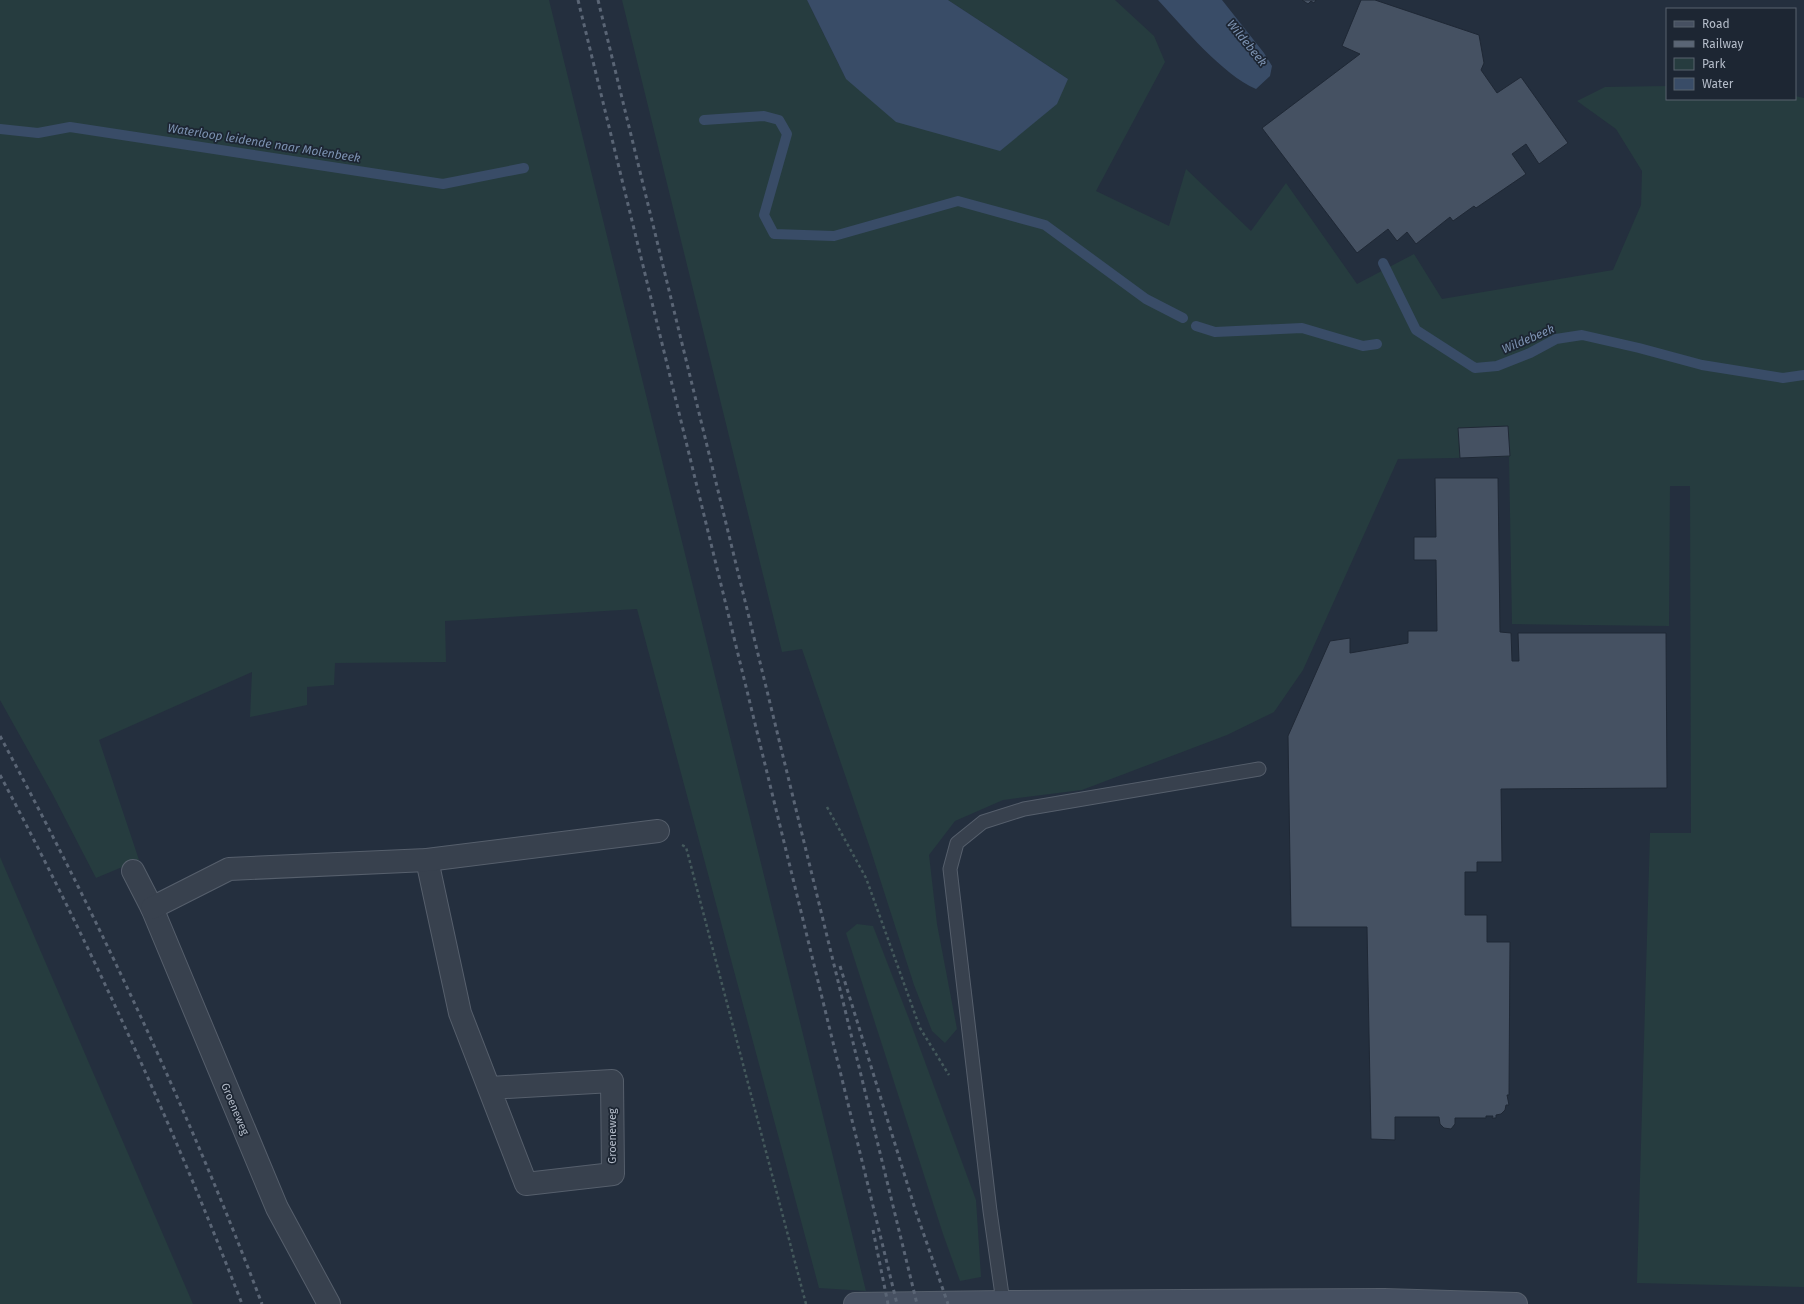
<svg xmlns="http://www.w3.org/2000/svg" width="1804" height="1304" viewBox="0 0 1804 1304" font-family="'Fira Sans',sans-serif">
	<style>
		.green { fill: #263c3f }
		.water { fill: #394c67 }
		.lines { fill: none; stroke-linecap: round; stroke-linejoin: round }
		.stream { stroke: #394c67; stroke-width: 10 }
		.building { fill: #455162; stroke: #1f2835 }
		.lane-casing { stroke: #565f6c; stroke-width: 15 }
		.street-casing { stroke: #565f6c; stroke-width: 24 }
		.secondary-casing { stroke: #565f6c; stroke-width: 24 }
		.path { stroke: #44595c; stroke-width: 2.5; stroke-dasharray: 3 3; stroke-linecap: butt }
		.lane { stroke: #38414e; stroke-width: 13 }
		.street { stroke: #38414e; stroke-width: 22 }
		.secondary { stroke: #465061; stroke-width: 22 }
		.rail { stroke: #5a6575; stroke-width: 3; stroke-dasharray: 4 4; stroke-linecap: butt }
		.labels { text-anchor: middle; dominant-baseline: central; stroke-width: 3.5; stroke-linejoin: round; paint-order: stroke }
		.street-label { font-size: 11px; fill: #b4bcc9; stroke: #1d2633 }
		.water-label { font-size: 12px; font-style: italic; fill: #7c92b1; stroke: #1d2633 }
	</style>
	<rect width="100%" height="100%" fill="#242f3e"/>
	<g class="green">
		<path d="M0,0H549L866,1291L819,1288L637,609L445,621L446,662L335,663L334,685L307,687V705L250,717L252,672L99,740L139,860L96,878L52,793L0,700Z"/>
		<path d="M622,0H807L846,79H1068L948,0H1115L1154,36L1165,62L1096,191L1169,226L1186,169L1251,231L1286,183L1357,284L1414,254L1442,299L1613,270L1641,205L1642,171L1616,129L1577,101L1605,87L1667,86V99H1795V96L1804,98V1287L1637,1283L1650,833H1691L1690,486H1670L1669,626L1512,624L1509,457L1398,459L1303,670L1274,712L1227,735L1082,790L1003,800L955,821L929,855L937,924L957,1029L945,1043L932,1031L914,985L870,848L802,649L782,652Z"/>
		<path d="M0,857L193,1304H0Z"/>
		<path d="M857,924L873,926L911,1024L976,1200L981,1277L960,1281L943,1234L846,933Z"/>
	</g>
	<g class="water">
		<path d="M807,0H948L1068,79L1057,104L1000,151L896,122L846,79Z"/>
		<path d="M1158,0H1222L1264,53L1272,66L1270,76L1256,89C1223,75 1183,27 1158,0Z"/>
	</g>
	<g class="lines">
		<g class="stream">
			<path d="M704,120L764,116L779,120L787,134L764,215L774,234L834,236L958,201L1045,225L1146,299L1183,318"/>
			<path d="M0,129L38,133L70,127L443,184L524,168"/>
			<path d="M1383,263L1416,330L1475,368L1497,366L1530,353L1556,339L1582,335L1639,348L1702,365L1783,378L1804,375"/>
			<path d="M1196,326L1215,332L1302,328L1363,346L1377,344"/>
		</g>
	</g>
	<g class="building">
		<path d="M1302,0H1316L1314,3L1311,1L1308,4Z"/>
		<path d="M1361,0H1375L1479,35L1484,63L1481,70L1497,93L1521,77L1568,143L1539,164L1526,144L1512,154L1526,174L1476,208L1474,206L1453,221L1450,217L1416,244L1407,232L1397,241L1388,229L1357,253L1262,128L1360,54L1342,46Z"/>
		<path d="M1508,426L1510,456L1460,458L1458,428Z"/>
		<path d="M1435,478H1498L1500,632L1511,633L1512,661H1519L1518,633H1666L1667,788L1501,789L1502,862H1477V872H1465V915H1487V942H1510L1509,1095H1507L1509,1105H1506L1505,1110L1501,1114L1496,1115V1118H1492L1493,1116H1486V1118H1455V1124L1451,1129L1444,1128L1440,1124L1439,1117H1395V1140L1371,1139L1367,927H1291L1288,736L1330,641L1350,638V653L1408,643V631H1437L1436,560H1414V537H1436Z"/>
	</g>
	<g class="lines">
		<defs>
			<path id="lane" d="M1003,1302L990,1211L950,869L957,843L983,822L1024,809L1259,769"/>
			<g id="street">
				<path d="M427,860L460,1013L526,1184L613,1174L612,1081L490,1088"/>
				<path d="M133,871L152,908L277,1208L329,1304"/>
				<path d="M152,908L229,869L427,860L658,831"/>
			</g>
			<path id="secondary" d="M855,1304L1003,1302L1384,1300L1516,1304"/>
		</defs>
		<use href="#lane" class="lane-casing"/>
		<use href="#street" class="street-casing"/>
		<use href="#secondary" class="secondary-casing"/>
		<g class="path">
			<path d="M827,807L866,878L920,1028L949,1075"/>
			<path d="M682,845L686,847L806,1304"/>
		</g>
		<use href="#lane" class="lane"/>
		<use href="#street" class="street"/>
		<use href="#secondary" class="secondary"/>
		<g class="rail">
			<path d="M578,0L897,1304"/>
			<path d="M598,0L917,1304"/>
			<path d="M0,736C99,920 188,1109 262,1304"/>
			<path d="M0,775C91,946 172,1123 242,1304"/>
			<path d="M840,966L916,1212L948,1304"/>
			<path d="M873,1230L888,1304"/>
		</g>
	</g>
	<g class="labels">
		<g class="street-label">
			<text transform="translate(235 1109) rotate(67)">Groeneweg</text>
			<text transform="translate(612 1136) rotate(-90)">Groeneweg</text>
		</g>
		<g class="water-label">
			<text transform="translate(1247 43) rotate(51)">Wildebeek</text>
			<text transform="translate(264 143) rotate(9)">Waterloop leidende naar Molenbeek</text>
			<text transform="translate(1528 339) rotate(-23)">Wildebeek</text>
		</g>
	</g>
	<rect x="1666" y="8" width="130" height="92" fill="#1d2633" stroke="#59626f"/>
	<rect x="1674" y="21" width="20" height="6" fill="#465061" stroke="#59626f"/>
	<text x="1702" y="28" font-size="12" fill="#b4bcc9">Road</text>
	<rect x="1674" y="41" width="20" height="6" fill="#5a6575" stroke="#59626f"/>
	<text x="1702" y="48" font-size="12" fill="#b4bcc9">Railway</text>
	<rect x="1674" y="58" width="20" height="12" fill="#263c3f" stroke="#59626f"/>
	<text x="1702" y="68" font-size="12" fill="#b4bcc9">Park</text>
	<rect x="1674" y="78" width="20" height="12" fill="#394c67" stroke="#59626f"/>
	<text x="1702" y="88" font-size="12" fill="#b4bcc9">Water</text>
</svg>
